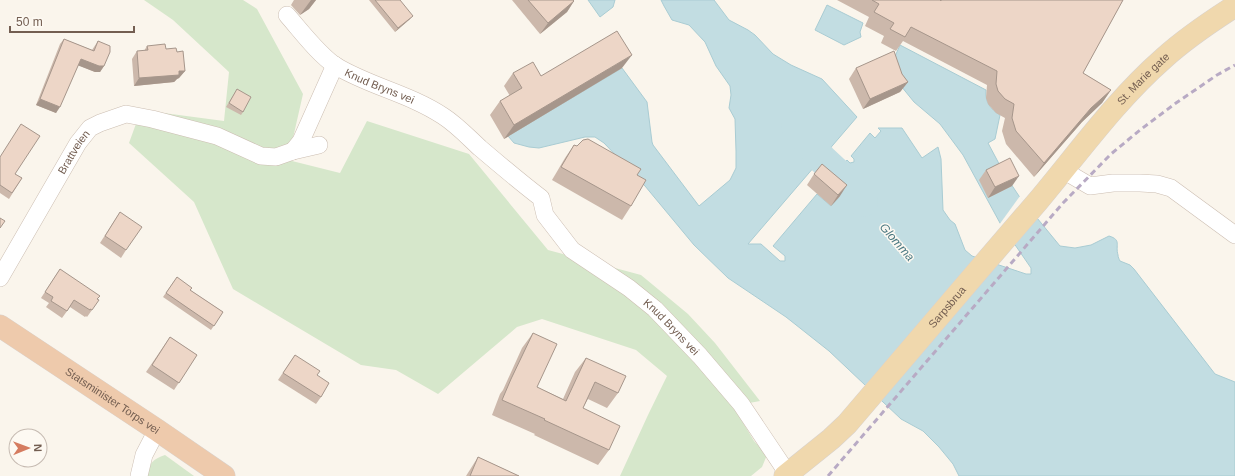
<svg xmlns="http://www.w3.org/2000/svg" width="1235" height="476" viewBox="0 0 1235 476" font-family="Helvetica,sans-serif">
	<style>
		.green { fill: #d6e7cb }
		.water { fill: #c2dde2; stroke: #a9ccd3 }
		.pier { fill: #faf5ec }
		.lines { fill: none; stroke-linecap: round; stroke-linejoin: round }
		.river { stroke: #c2dde2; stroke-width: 30 }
		.minor-casing { stroke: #ccbeb2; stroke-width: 18 }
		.primary-casing { stroke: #d8d2ce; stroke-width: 23 }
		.trunk-casing { stroke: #d8d2ce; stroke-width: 23 }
		.minor { stroke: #fff; stroke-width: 17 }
		.primary { stroke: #f0d8ad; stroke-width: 22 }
		.trunk { stroke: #eecaac; stroke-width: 22 }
		.rail { stroke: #b8aac4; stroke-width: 3; stroke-dasharray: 6 4; stroke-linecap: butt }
		.wall { fill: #ccb8ab }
		.shaded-wall { fill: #a6968b }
		.building { fill: #edd6c7; stroke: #a6968b }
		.labels { text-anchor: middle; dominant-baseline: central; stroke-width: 3; stroke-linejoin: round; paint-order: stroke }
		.street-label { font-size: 11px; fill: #735e51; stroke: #fdf9f2 }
		.water-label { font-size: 12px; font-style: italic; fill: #4d7a83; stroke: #fdf9f2 }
	</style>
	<rect width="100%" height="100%" fill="#faf5ec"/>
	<g class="green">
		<path d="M144,0H243L257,9L303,94L288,160L340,173L367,121L469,154L548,250L641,275L688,314L715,343L760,401L733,406L754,441L767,455L762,467L751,476H620L648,415L667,376L636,350L542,319L517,327L438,394L396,370L361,365L233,289L194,202L129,143L141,110L224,121L229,72L173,20Z"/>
		<path d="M165,455L194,476H146C149,463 153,459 165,455Z"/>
	</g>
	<g class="water">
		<path d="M588,0H615L613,7L600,17Z"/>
		<path d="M661,0H714L729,20L748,30L755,35L773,54L791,65L822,79L857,117L748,244H761L780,261H785V256L773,246L817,194L831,206L840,196L826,184L847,160L850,163L854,162V159L851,156L870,133L875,138L881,131L878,128H902L922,158L938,147L941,159L943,210L950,220L955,224L965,250L972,256L1026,274H1031V268L1000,223L963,155L940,124L914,102L901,86L893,61L900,45L986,90C985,102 990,109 1000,115L995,139L988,143L1005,175L1019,196L1060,246L1075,248L1091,245L1109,236C1122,240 1115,245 1118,255C1118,257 1119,259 1120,261L1130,265L1134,269L1215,374L1235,382V476H959L953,464L939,447L923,431L901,419L829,351L786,317L728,278L694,245L645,186L604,143L595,137H585L539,148L529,147L514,143L508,136L622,68L647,102L652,142L653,145L699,206L730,180L736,168V151L735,119L729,108L731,95L730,86L716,66L705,42L689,25L672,20L664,6Z"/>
		<path d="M827,5L863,23L860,32L861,37L844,45L815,30Z"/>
	</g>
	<path class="pier" d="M1020,196L1038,217L1014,246L999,225Z"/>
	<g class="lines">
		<path class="river" d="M796,126L822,159L836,172L863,202"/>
		<defs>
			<g id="minor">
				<path id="s1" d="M287,15C301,31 319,55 336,66C369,86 410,94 443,116C457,125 468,137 480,148C500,165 520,182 541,198L545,215L572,250L629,288L655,309L700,356L741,404L788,474"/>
				<path d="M293,151L301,141L335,65"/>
				<path d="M1065,167L1073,176L1090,186L1113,183H1140L1157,184L1171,188L1235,235"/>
				<path id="s2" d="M0,278L78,143L90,128L100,123L126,114L152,119L217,136L261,156L276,157L293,151L319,145"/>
				<path d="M139,476L144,455L157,430"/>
			</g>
			<g id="primary">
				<path id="s3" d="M785,476L831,439L847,424C911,349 974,275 1038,201C1079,152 1116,100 1164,58C1186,38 1210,22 1235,6"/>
			</g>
			<g id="trunk">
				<path id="s4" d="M0,326L157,430L224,476"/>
			</g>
		</defs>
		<use href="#minor" class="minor-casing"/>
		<use href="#primary" class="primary-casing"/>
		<use href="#trunk" class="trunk-casing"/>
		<use href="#minor" class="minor"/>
		<use href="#primary" class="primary"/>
		<use href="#trunk" class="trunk"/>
		<path class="rail" d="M828,476L1063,203L1111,154L1140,130L1176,103L1217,75L1235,65"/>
	</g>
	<g class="wall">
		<path d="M294,0H316L309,9L300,15L291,5Z"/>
		<path d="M369,0H400L410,19L395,32Z"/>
		<path d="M512,0H573L574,1L567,12L540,34Z"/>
		<path d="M837,0H1123L1083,73L1111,90L1102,103L1082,122L1034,177L1006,144L1002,131L1005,118L996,113L988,104L986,98L987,85L903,41L896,51L881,43L884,36L865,26L869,17Z"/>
		<path d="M64,39L92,50L98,41L104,66L100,72H95L78,65L56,113L36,105L60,44Z"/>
		<path d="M147,46L177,52L185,71L179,78L177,79L174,82L134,86L132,59L137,51H144Z"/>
		<path d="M622,68L504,139L490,115L500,101L510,96L504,86L513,73L541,76Z"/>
		<path d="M856,68L908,82L900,92L863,109L849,79Z"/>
		<path d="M237,89L243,112L241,115L226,107Z"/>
		<path d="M574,145L637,175L631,206L622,220L552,180L565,158Z"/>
		<path d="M0,156L15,174L22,178L9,199L0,193Z"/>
		<path d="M986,170L1012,186L988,198L979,180Z"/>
		<path d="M814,174L840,196L831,206L807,185Z"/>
		<path d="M120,212L126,250L121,258L100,243Z"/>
		<path d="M60,269L92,310L87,317L86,316L85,317L70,307L62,318L46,307L49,303L41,298Z"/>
		<path d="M177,277L190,290L223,312L211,330L163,297Z"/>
		<path d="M533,333L537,387L563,399L575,372L586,358L618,393L607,408L588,399L583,408L609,450L598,465L534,435L535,434L492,415L500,394L503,390L522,348Z"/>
		<path d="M170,337L197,355L174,390L146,372Z"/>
		<path d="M295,355L317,375L321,397L316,404L278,380Z"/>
		<path d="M478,457L519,476H466Z"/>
	</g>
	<g class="shaded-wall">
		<path d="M311,0H316L309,9L300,15Z"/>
		<path d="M574,1L567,12L540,34L548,23Z"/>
		<path d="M413,16L410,19L395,32L398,28Z"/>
		<path d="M632,55L622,68L504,139L514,125Z"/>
		<path d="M81,59L104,66L100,72H95L77,65Z"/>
		<path d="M179,71H185L179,78L177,79L174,82L134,86L139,78Z"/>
		<path d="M908,82L900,92L863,109L870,99Z"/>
		<path d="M1111,90L1102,103L1082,122L1034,177L1044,163L1091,108Z"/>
		<path d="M40,99L60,107L56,113L36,105Z"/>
		<path d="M1019,176L1012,186L988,198L995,187Z"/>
		<path d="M847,185L840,196L831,206L838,195Z"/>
	</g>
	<g class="building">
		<path d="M375,0H400L413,16L398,28Z"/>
		<path d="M528,0H573L574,1L548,23Z"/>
		<path d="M872,0H940L941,1V0H1123L1083,73L1111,90L1091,108L1044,163L1016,131L1012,118L1014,104L1005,99L998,91L996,84L997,71L911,27L905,37L890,29L894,23L874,12L879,4Z"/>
		<path d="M617,31L632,55L514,125L500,101L522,88L513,73L533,62L541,76Z"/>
		<path d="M64,39L94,51L98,41L110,46V52L104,66H99L81,59L60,107L40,99Z"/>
		<path d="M165,44L166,49L176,48L177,52L183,51L185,71H179V75L139,78L137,51L148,50L147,46Z"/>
		<path d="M894,51L902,74L908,82L870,99L856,68Z"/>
		<path d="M237,89L251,97L243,112L229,103Z"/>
		<path d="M21,124L40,136L15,174L22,178L12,193L0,185V157Z"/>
		<path d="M588,139L641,169L637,175L646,180L631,206L561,167L574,145L577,146L583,140Z"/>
		<path d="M1010,158L1019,176L995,187L986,170Z"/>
		<path d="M822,164L847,185L838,195L814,174Z"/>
		<path d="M120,212L142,227L126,250L105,236Z"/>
		<path d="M0,218L5,221L0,228Z"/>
		<path d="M60,269L100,296L97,299L99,300L92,310L90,309V310L74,300L67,311L51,301L53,297L45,292Z"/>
		<path d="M177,277L192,288L190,290L223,312L214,326L166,293Z"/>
		<path d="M533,333L557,344L537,387L566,401L586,358L626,376L618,393L595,382L583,408L620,426L609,450L544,420L545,419L502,400L511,379Z"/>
		<path d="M170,337L197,355L179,383L152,365Z"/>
		<path d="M295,355L320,371L317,375L329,383L321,397L283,373Z"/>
		<path d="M478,457L519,476H470Z"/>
	</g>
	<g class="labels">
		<g class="street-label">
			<text stroke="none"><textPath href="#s3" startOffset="536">St. Marie gate</textPath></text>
			<text stroke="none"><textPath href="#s1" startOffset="119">Knud Bryns vei</textPath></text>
			<text stroke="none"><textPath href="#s2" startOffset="146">Brattveien</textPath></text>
			<text stroke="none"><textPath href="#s3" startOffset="235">Sarpsbrua</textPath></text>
			<text stroke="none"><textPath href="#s1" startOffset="505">Knud Bryns vei</textPath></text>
			<text stroke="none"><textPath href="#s4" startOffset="135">Statsminister Torps vei</textPath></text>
		</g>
		<g class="water-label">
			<text transform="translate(897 242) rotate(49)">Glomma</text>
		</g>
	</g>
	<g transform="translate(28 448) rotate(89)"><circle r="19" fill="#fdf9f2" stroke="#c6bbb2"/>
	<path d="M0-3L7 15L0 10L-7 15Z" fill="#d57c60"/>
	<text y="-6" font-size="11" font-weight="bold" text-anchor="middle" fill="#735e51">N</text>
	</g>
	<path d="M10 26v6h124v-6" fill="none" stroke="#735e51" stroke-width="2"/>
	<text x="16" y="26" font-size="12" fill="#735e51" stroke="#fdf9f2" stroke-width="3" paint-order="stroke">50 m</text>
</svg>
